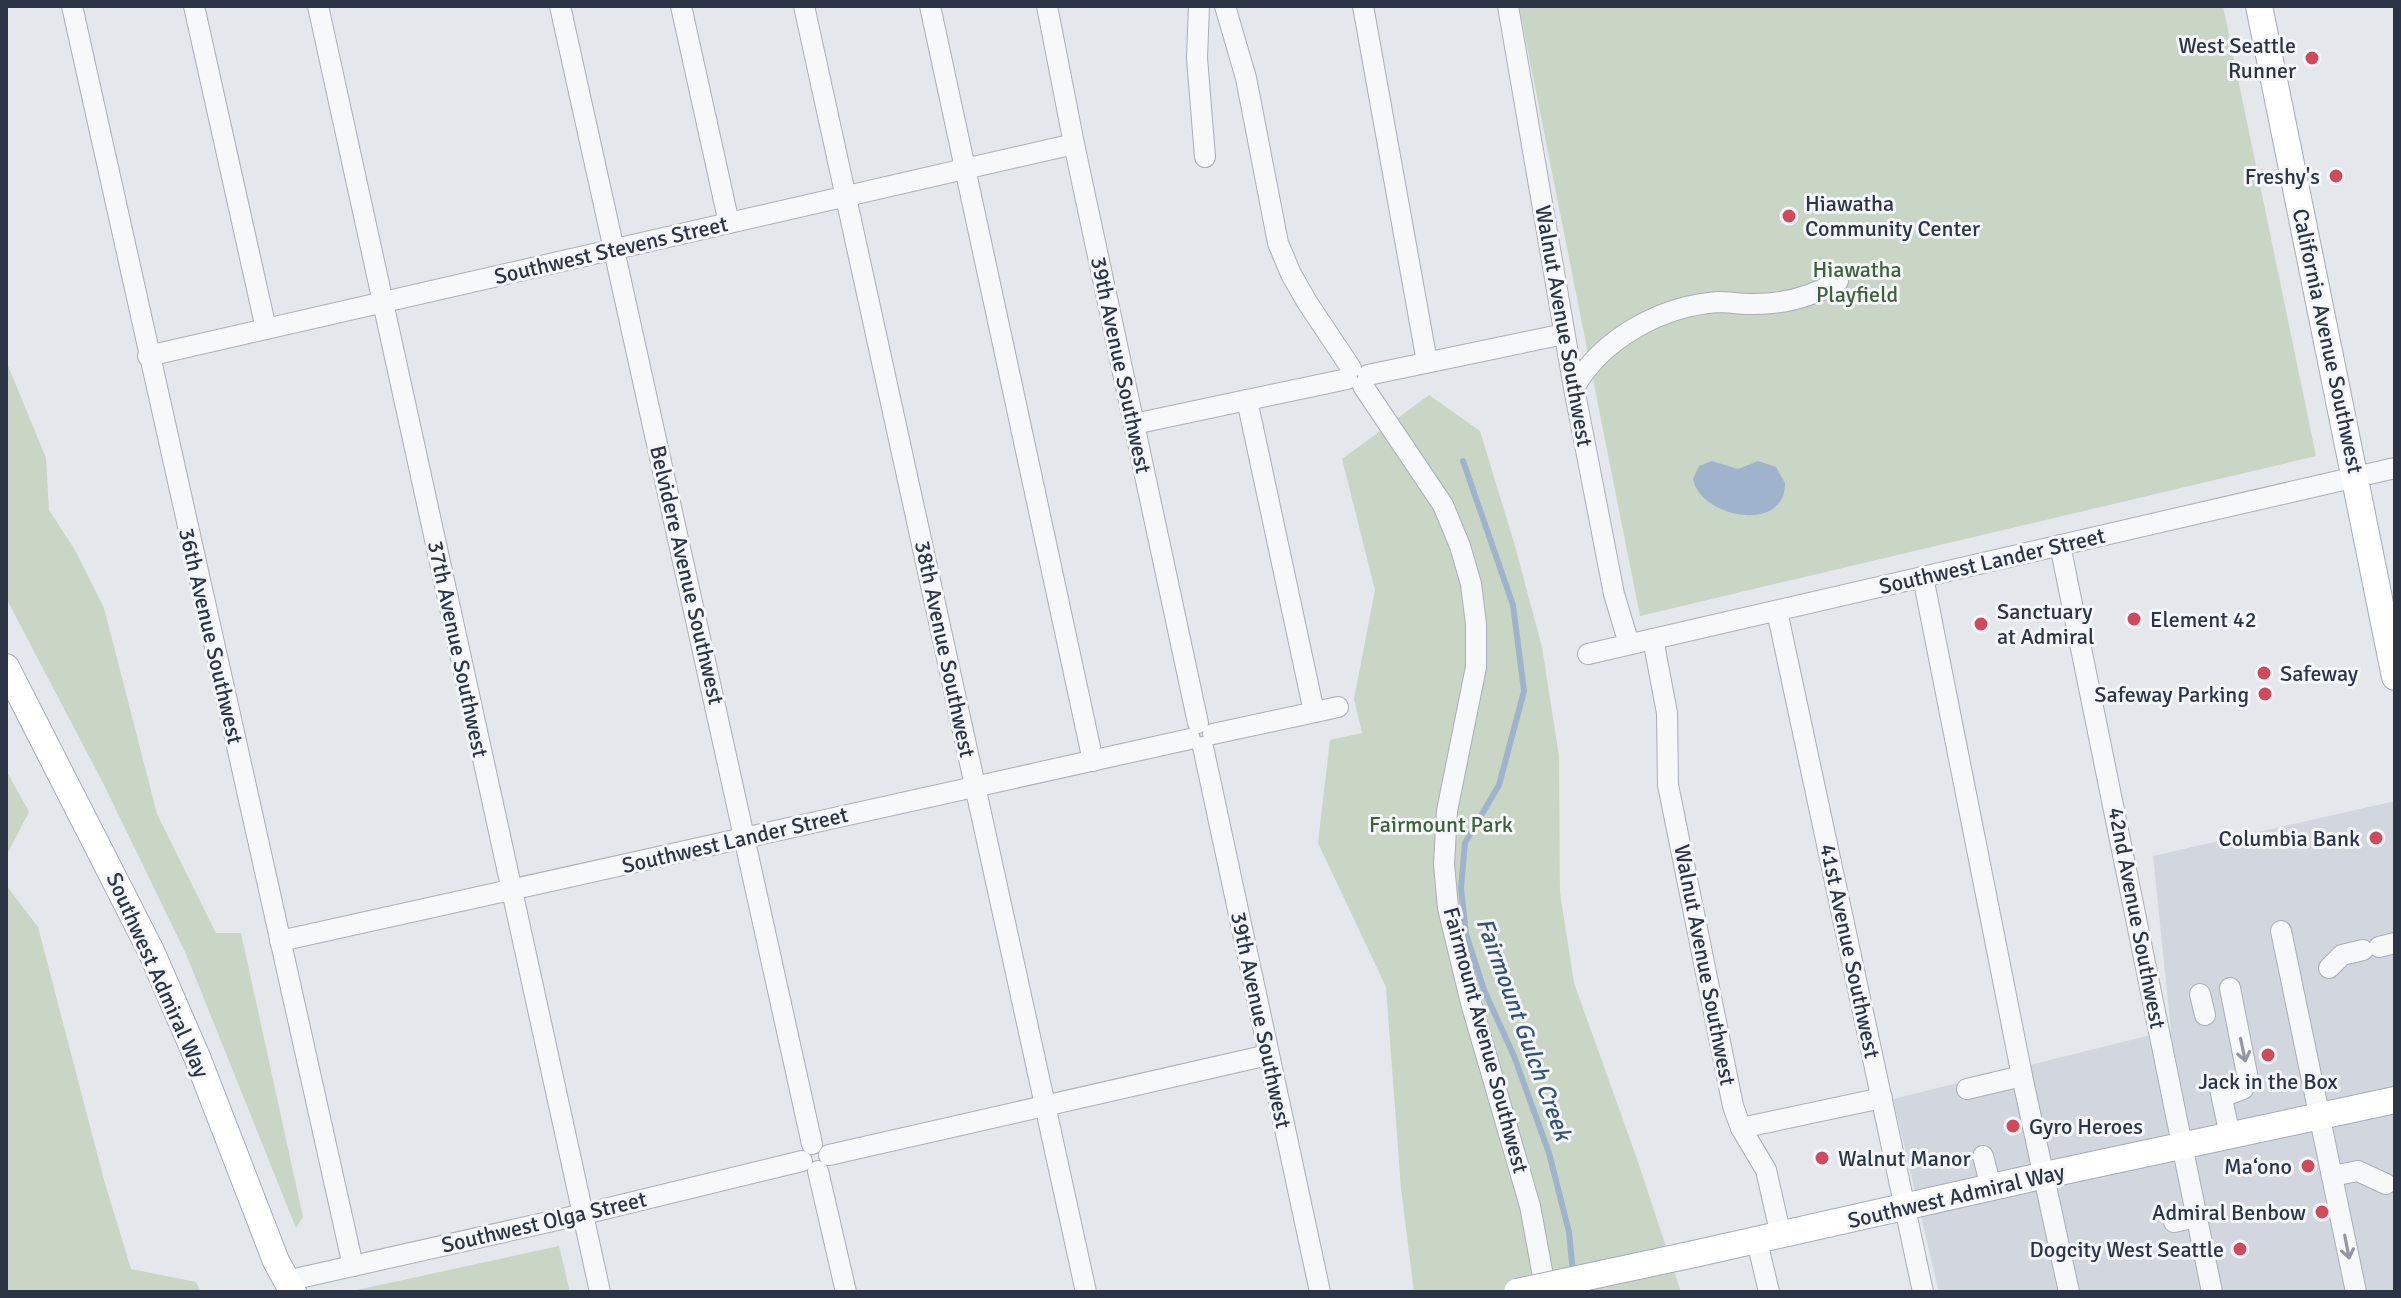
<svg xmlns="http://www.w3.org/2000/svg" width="2401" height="1298" viewBox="0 0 2401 1298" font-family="Signika,sans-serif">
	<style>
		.built { fill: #d2d6de }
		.green { fill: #c9d6c5 }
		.water { fill: #9fb4cc }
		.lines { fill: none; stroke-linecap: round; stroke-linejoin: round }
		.stream { stroke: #9fb4cc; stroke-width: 6 }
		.minor-casing { stroke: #a9aeb7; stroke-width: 22 }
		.major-casing { stroke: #a3abb8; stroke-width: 28 }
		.minor { stroke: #f7f8fa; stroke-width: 20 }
		.major { stroke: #fff; stroke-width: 26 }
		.major-bridge-casing { stroke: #a3abb8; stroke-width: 28; stroke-linecap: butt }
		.major-bridge { stroke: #fff; stroke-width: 26 }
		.oneway { stroke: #9196a0 }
		.poi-dot { fill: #d1495b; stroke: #f4f6f9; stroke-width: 3 }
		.labels { text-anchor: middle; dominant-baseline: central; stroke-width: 6; stroke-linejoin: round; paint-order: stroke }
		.poi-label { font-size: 22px; fill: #2b3445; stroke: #f4f6f9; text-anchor: end }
		.street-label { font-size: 22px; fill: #2b3445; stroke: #f4f6f9 }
		.park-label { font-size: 22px; fill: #3f6138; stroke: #f4f6f9 }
		.water-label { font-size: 24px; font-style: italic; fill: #34527a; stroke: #f4f6f9 }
	</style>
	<rect width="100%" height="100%" fill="#e4e7ec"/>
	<path class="built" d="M2395,801V1292H1939L1893,1099L2171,1030L2153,856Z"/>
	<g class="green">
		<path d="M1519,6H2223L2316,456L1640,616Z"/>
		<path d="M6,361L46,458L49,510L75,550L104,608L157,814L216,933H241L303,1217L296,1228L186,954L103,783L6,598Z"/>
		<path d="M1429,395L1480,431L1515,546L1542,647L1559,756L1560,893L1574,983L1636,1156L1681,1292H1414L1401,1189L1386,987L1318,843L1330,740L1362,733L1354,699L1375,590L1342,459Z"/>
		<path d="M6,770L29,812L6,856Z"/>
		<path d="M6,885L38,927L104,1180L131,1269L196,1282L201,1292H6Z"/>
		<path d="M559,1246L570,1292H357V1290Z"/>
	</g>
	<path class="water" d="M1712,461L1738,469L1758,461L1776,467L1785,483C1786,534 1700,518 1693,479L1699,466Z"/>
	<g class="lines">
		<path class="stream" d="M1463,461L1513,605L1524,691L1499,785L1465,843L1461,888L1466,934L1484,990L1514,1056L1549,1153L1569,1232L1573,1273"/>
		<defs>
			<g id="minor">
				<path d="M72,6L353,1266"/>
				<path d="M194,6L266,329"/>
				<path d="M318,6L600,1292"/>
				<path d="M560,6L812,1144"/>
				<path d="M681,6L729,223"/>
				<path d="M804,6L1086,1292"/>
				<path d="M930,6L1093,761"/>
				<path d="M1047,6L1074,144L1198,723"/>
				<path d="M1199,6L1197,58L1205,157"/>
				<path d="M1225,6L1246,78L1278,243L1291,274L1307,302L1351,368"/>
				<path d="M1363,6L1427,362"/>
				<path d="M1508,6L1574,388L1614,594L1629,644"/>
				<path d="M148,356L1074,144"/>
				<path d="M1368,375L1564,334"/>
				<path d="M1363,386L1443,505L1460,546L1471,584L1476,624V667L1447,811L1444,864L1448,908L1471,1003L1530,1206L1546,1292"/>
				<path d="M1574,388C1602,338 1662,306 1718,302C1729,302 1739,304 1749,304C1782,305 1810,298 1838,281"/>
				<path d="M1247,400L1314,712"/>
				<path d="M1134,424L1347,379"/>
				<path d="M2060,545L2212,1292"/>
				<path d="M1923,577L2022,1076L2069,1292"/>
				<path d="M1777,611L1923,1292"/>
				<path d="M1653,639L1667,713L1668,785L1733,1106L1741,1128L1766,1170L1781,1236"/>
				<path d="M1588,654L2395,468"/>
				<path d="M1213,734L1338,707"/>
				<path d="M1203,747L1320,1292"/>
				<path d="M2281,931L2356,1292"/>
				<path d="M280,941L1190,739"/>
				<path d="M2379,947L2395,943"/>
				<path d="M2329,968L2342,955L2363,950"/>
				<path d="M2200,994L2205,1015"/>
				<path d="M1967,1089L2022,1076"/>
				<path d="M2220,1089L2230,1136"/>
				<path d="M2222,1097L2243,1089L2248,1079L2230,988"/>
				<path d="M1741,1128L1882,1098"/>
				<path d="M829,1155L1268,1055"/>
				<path d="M1983,1156L1991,1187"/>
				<path d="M818,1171L846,1292"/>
				<path d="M2332,1176L2358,1171L2386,1184"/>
				<path d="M2174,1222L2197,1217"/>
				<path d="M1757,1241L1769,1292"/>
				<path d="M286,1281L584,1214L802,1161"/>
			</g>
			<g id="major">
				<path d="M2259,6L2395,677"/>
				<path d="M6,667L151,951L197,1057L276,1261L293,1292"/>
				<path d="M1694,1254L2050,1174L2395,1100"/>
			</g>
		</defs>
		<use href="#minor" class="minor-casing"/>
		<use href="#major" class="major-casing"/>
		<use href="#minor" class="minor"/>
		<use href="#major" class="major"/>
		<defs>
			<path id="major-bridge" d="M1517,1292L1694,1254"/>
		</defs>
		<use href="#major-bridge" class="major-bridge-casing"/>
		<use href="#major-bridge" class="major-bridge"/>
	</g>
	<defs><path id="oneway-shaft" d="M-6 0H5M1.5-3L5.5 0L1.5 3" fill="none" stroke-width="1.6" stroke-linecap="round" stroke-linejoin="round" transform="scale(2)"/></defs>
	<g class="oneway">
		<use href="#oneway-shaft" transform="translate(2243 1050) rotate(78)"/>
		<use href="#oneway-shaft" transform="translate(2347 1247) rotate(79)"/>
	</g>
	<g class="poi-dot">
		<circle cx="2312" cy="58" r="8"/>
		<circle cx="2336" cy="176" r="8"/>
		<circle cx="1789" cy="216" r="8"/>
		<circle cx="2134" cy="619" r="8"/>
		<circle cx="1981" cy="624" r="8"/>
		<circle cx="2264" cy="673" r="8"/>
		<circle cx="2265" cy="694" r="8"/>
		<circle cx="2376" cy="838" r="8"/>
		<circle cx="2268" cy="1055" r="8"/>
		<circle cx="2013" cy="1126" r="8"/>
		<circle cx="1822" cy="1158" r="8"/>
		<circle cx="2308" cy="1166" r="8"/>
		<circle cx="2322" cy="1212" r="8"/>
		<circle cx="2240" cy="1249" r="8"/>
	</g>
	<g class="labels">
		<g class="poi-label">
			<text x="2296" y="45">West Seattle<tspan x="2296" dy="25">Runner</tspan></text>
			<text x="2320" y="176">Freshy's</text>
			<text x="1805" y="203" text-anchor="start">Hiawatha<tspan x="1805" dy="25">Community Center</tspan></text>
			<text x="1997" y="611" text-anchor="start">Sanctuary<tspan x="1997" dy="25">at Admiral</tspan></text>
			<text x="2150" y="619" text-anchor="start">Element 42</text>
			<text x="2280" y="673" text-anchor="start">Safeway</text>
			<text x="2249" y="694">Safeway Parking</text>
			<text x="2360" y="838">Columbia Bank</text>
			<text x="2268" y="1081" text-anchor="middle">Jack in the Box</text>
			<text x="2029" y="1126" text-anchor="start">Gyro Heroes</text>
			<text x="1838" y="1158" text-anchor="start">Walnut Manor</text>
			<text x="2292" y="1166">Ma‘ono</text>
			<text x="2306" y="1212">Admiral Benbow</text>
			<text x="2224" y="1249">Dogcity West Seattle</text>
		</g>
		<g class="street-label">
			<text transform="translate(611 250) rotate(-13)">Southwest Stevens Street</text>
			<text transform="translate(1564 326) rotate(80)">Walnut Avenue Southwest</text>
			<text transform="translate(2328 341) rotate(78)">California Avenue Southwest</text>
			<text transform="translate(1121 365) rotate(78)">39th Avenue Southwest</text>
			<text transform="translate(1992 561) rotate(-13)">Southwest Lander Street</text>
			<text transform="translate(687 575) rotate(77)">Belvidere Avenue Southwest</text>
			<text transform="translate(211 636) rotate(77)">36th Avenue Southwest</text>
			<text transform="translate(458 649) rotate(78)">37th Avenue Southwest</text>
			<text transform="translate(945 649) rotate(78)">38th Avenue Southwest</text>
			<text transform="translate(735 840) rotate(-13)">Southwest Lander Street</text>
			<text transform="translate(2137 918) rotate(79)">42nd Avenue Southwest</text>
			<text transform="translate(1850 951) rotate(78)">41st Avenue Southwest</text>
			<text transform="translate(1705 965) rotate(79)">Walnut Avenue Southwest</text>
			<text transform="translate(158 975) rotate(66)">Southwest Admiral Way</text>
			<text transform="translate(1261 1020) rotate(78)">39th Avenue Southwest</text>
			<text transform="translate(1486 1040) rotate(75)">Fairmount Avenue Southwest</text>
			<text transform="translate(1956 1196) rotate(-13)">Southwest Admiral Way</text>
			<text transform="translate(544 1222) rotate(-13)">Southwest Olga Street</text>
		</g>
		<g class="park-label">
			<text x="1857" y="269">Hiawatha<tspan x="1857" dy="25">Playfield</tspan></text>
			<text x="1441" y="824">Fairmount Park</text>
		</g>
		<g class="water-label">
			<text transform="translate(1524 1029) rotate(70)">Fairmount Gulch Creek</text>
		</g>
	</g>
	<rect width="2401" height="1298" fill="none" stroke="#2b3445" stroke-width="16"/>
</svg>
